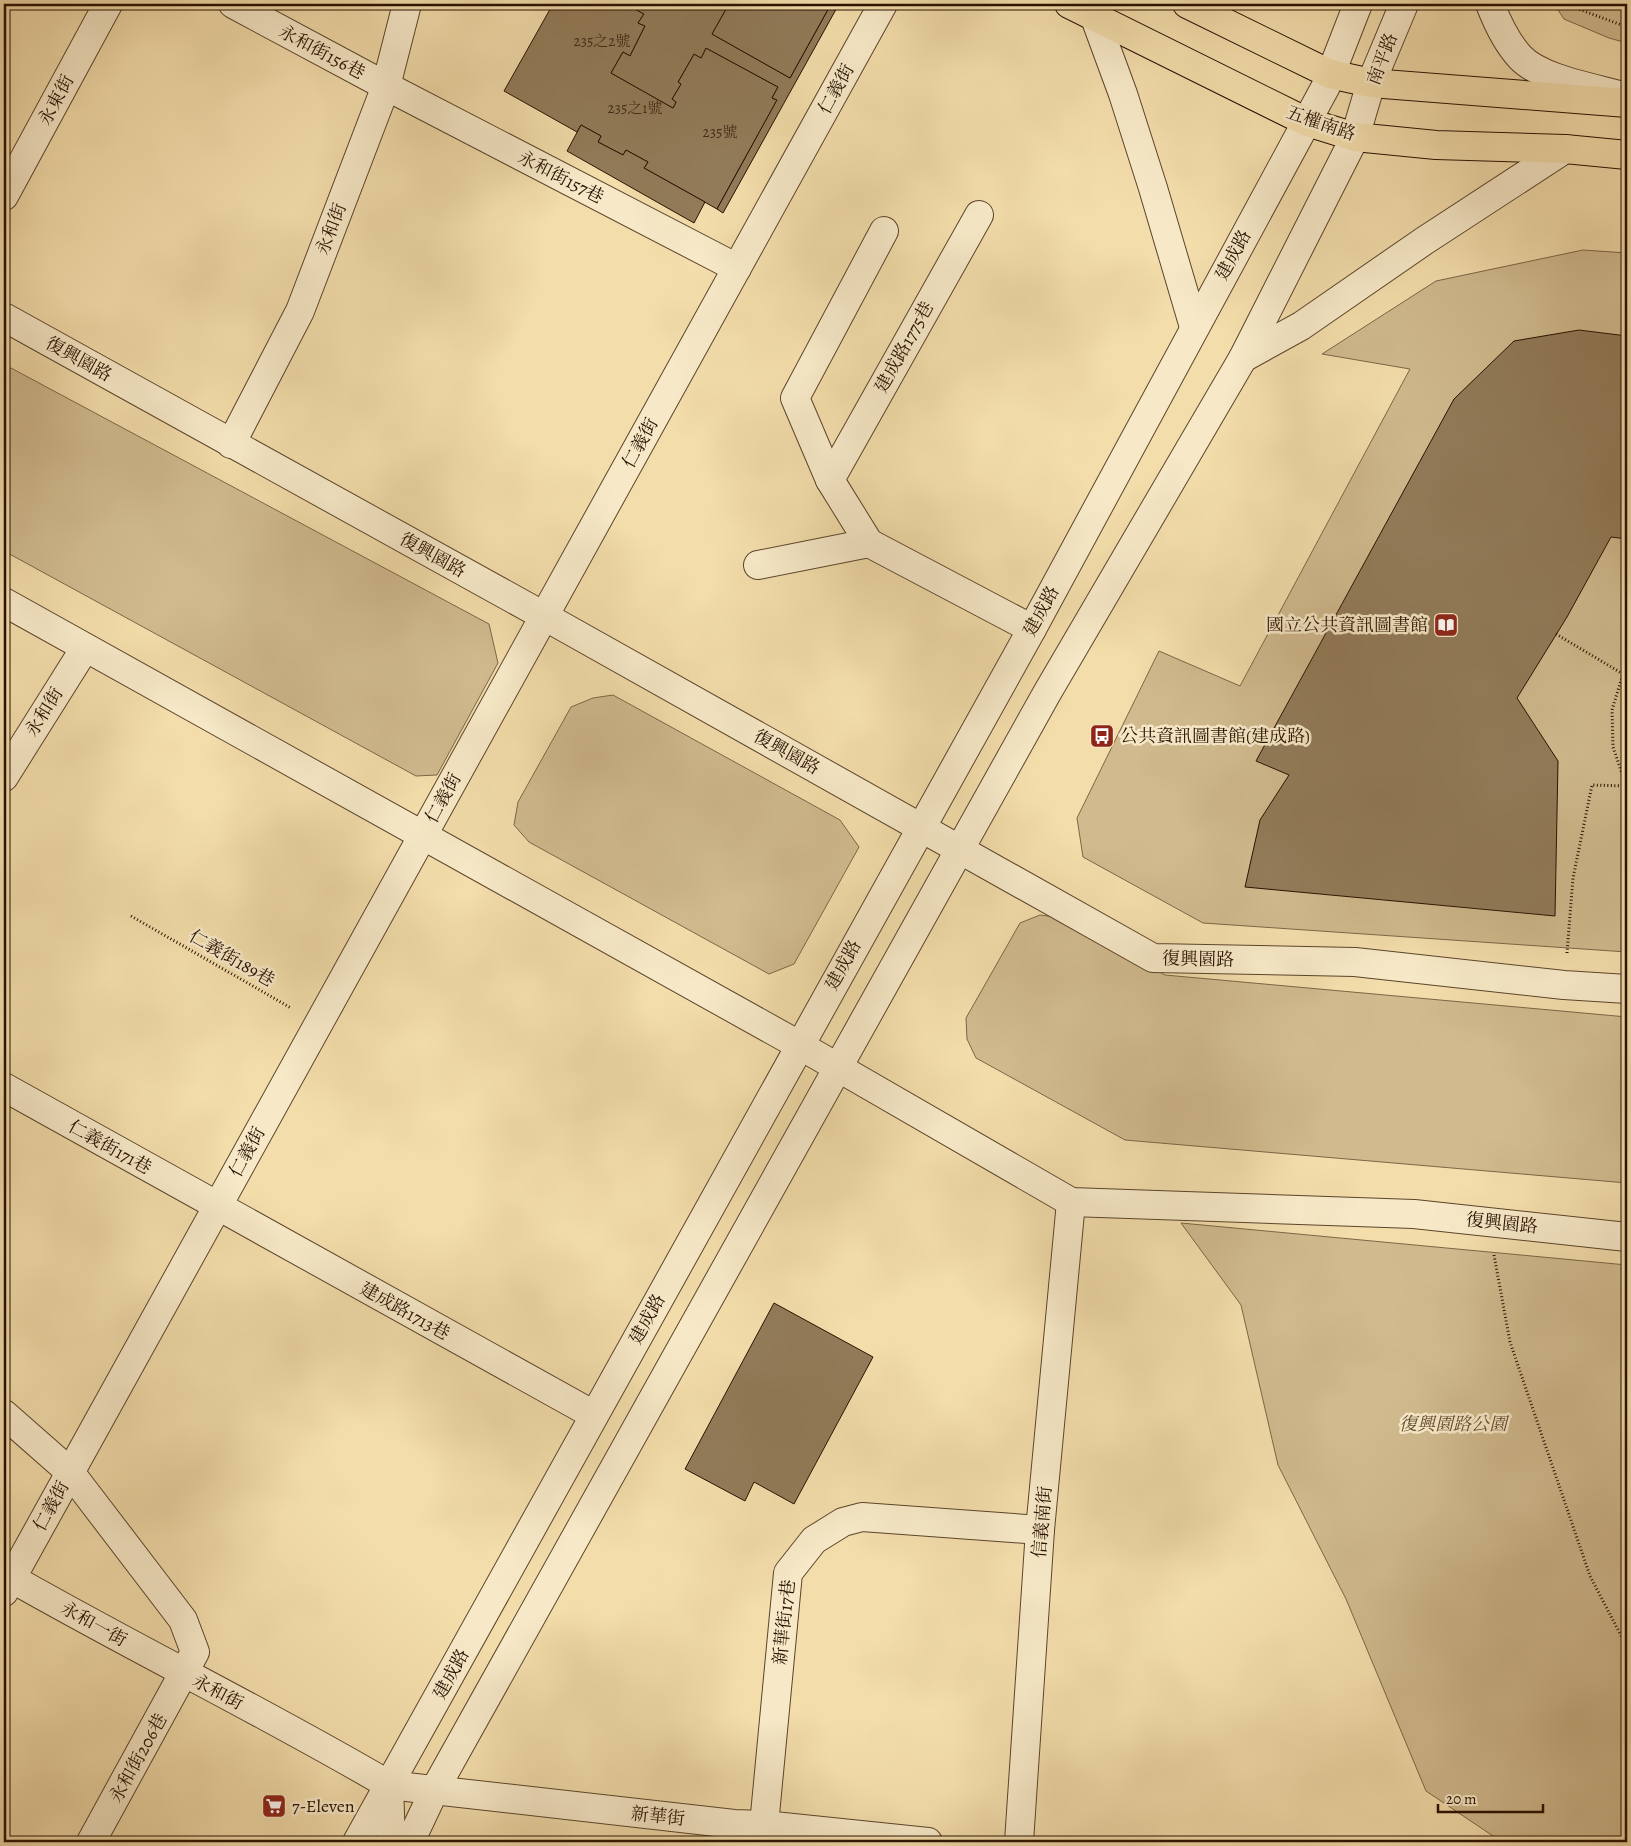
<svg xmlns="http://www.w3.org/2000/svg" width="1631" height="1846" viewBox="0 0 1631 1846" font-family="Alegreya,'Noto Serif TC',serif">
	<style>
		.green { fill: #d0ba8e; stroke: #7c6647 }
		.building { fill: #927b59; stroke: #281100 }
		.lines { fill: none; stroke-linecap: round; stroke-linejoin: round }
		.minor-casing { stroke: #5b442b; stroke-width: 30 }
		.major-casing { stroke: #281100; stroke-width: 30 }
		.path { stroke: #281100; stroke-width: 3; stroke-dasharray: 1 2.5; stroke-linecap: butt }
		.minor { stroke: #f7e9c8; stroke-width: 28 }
		.major { stroke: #f3ddab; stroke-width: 28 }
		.labels { text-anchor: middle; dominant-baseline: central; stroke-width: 5; stroke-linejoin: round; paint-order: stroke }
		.number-label { font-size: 15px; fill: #422c16 }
		.street-label { font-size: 18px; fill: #281100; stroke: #f7e9c8 }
		.poi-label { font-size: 18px; fill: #281100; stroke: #f7e9c8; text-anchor: start }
		.park-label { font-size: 18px; font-style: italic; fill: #634c32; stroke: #f7e9c8 }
	</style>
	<rect width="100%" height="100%" fill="#f3ddab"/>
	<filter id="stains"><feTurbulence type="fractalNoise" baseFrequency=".004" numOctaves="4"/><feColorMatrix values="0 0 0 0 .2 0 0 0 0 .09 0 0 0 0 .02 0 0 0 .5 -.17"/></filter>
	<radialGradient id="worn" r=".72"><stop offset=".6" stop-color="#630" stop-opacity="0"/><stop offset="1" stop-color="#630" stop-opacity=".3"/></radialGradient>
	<g class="green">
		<path d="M1554,4H1627V43L1609,38L1564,19Z"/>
		<path d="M1583,250L1627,253V952L1203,923L1083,857L1077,818L1159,651L1240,686L1410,369L1322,354L1436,281Z"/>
		<path d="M11,368L489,624L498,663L437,775L416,776L4,551V369Z"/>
		<path d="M613,695L840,820L859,847L794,964L769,974L529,842L514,825L518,802L571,707L593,698Z"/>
		<path d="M1040,915L1062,918L1165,975L1627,1017V1183L1125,1140L976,1058L967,1039L966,1018L1020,923Z"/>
		<path d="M1181,1223L1627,1265V1842H1502L1426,1791L1346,1599L1278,1465L1241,1305Z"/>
	</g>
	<g class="building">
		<path d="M553,4H626L644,14L638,23L645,26L630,56L623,52L611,73L673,108L676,102L672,99L681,84L678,82L694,54L701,58L706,48L778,87L772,98L777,100L717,209L644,168L648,162L626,150L623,155L598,142L601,136L581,125L577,132L504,91Z"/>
		<path d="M631,4H729L712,34L790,78L831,4H839L723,213L717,209L777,100L772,98L778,87L706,48L701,58L694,54L678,82L681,84L672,99L676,102L673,108L611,73L623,52L630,56L645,26L638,23L644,14L629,6Z"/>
		<path d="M729,4H831L790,78L712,34Z"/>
		<path d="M581,125L601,136L598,142L623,155L626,150L648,162L644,168L705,202L694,223L567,151Z"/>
		<path d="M1579,330L1627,336V539L1611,537L1567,617L1517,698L1558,761L1555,916L1245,887L1260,820L1289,775L1256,761L1454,399L1514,341Z"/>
		<path d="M774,1303L873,1357L794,1504L754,1482L745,1501L685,1469Z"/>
	</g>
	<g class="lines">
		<defs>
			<g id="minor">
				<path d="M233,4L386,86L737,268"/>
				<path d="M1490,4C1497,22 1507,43 1520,57C1540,79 1595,88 1623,96"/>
				<path d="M1095,18L1123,94L1153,188L1194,327"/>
				<path d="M4,196L108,4"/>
				<path d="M979,215L830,480L869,543L1032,629"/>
				<path d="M4,317L544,616L1153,958L1355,962L1564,985L1627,989"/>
				<path d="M1243,358L1301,326L1424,241L1565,149"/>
				<path d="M231,444L300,311L386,86L407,4"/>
				<path d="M830,480L795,398L884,231"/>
				<path d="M758,565L869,543"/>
				<path d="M4,602L799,1045L1071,1202L1414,1214L1627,1237"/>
				<path d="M4,777L85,648"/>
				<path d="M4,1087L594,1415"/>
				<path d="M4,1414L70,1472L183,1620L195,1652L91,1842"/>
				<path d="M4,1574C131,1647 263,1711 389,1785L391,1842"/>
				<path d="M4,1592L883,4"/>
				<path d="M389,1785L734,1824L764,1825L928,1842"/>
				<path d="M764,1825L788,1573L814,1540L843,1522L862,1517L1040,1530"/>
				<path d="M357,1842L1032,629L1326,86L1358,4"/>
				<path d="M410,1842L434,1791L1047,693L1243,358L1355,137L1371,83L1404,4"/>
				<path d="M1019,1842L1040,1530L1071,1202"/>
			</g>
			<g id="major">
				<path d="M1069,4L1307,122L1355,137L1436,145L1565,149L1627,155"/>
				<path d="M1187,4L1330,74L1371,83L1627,103"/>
			</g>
		</defs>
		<use href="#minor" class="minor-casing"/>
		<use href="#major" class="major-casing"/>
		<g class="path">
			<path d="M1571,4L1573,7L1627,27"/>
			<path d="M1556,634L1623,674"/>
			<path d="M1627,788L1613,747L1612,710L1623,674L1627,669"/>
			<path d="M131,916L291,1008"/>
			<path d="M1567,953L1573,878L1592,785L1626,786"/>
			<path d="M1494,1255L1510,1342L1590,1576L1627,1647"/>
		</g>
		<use href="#minor" class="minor"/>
		<use href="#major" class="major"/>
	</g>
	<defs>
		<symbol id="library-square" viewBox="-11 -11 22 22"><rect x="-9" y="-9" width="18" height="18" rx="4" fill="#8f2418" stroke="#f7e9c8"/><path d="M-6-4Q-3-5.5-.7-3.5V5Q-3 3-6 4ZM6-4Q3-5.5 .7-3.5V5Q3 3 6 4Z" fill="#fff"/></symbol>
		<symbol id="bus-square" viewBox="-11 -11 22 22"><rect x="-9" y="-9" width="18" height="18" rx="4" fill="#8f2418" stroke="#f7e9c8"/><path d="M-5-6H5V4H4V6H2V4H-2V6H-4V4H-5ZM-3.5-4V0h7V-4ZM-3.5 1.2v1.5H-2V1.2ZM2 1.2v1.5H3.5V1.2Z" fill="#fff"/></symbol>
		<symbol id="supermarket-square" viewBox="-11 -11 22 22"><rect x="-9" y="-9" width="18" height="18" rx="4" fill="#8f2418" stroke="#f7e9c8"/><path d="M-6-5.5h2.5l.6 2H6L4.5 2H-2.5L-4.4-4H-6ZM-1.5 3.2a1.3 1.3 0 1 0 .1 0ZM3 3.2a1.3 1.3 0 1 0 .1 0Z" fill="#fff"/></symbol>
	</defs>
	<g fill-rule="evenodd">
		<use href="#library-square" x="1432" y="611" width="28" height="28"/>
		<use href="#bus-square" x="1088" y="722" width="28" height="28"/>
		<use href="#supermarket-square" x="260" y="1792" width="28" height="28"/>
	</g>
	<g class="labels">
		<g class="number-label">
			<text x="602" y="41">235之2號</text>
			<text x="635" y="108">235之1號</text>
			<text x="720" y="132">235號</text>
		</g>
		<g class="street-label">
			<text transform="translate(322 52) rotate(28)">永和街156巷</text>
			<text transform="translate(1382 59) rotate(-69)">南平路</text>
			<text transform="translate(836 89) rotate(-61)">仁義街</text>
			<text transform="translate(56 100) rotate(-62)">永東街</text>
			<text transform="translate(1321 123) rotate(19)">五權南路</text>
			<text transform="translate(561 177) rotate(27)">永和街157巷</text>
			<text transform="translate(331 229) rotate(-69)">永和街</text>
			<text transform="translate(1233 255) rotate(-61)">建成路</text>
			<text transform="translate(904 347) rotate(-61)">建成路1775巷</text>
			<text transform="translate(79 359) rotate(29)">復興園路</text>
			<text transform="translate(640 443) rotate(-61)">仁義街</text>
			<text transform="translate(433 555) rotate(29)">復興園路</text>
			<text transform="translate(1041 611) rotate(-61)">建成路</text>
			<text transform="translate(44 712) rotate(-58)">永和街</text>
			<text transform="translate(787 752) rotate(29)">復興園路</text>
			<text transform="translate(443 798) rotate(-61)">仁義街</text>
			<text transform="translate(232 958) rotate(30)">仁義街189巷</text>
			<text transform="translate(1198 959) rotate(1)">復興園路</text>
			<text transform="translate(843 965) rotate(-61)">建成路</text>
			<text transform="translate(110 1147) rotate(29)">仁義街171巷</text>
			<text transform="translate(247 1152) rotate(-61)">仁義街</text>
			<text transform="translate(1502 1223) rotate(6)">復興園路</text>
			<text transform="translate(405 1311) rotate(29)">建成路1713巷</text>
			<text transform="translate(647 1319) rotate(-61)">建成路</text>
			<text transform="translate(51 1506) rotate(-61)">仁義街</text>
			<text transform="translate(1042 1522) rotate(-85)">信義南街</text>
			<text transform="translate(784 1622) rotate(-84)">新華街17巷</text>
			<text transform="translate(94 1624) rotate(29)">永和一街</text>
			<text transform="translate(451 1674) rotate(-61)">建成路</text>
			<text transform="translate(218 1692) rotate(28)">永和街</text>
			<text transform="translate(138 1758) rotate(-61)">永和街206巷</text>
			<text transform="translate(658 1816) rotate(6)">新華街</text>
		</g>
		<g class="poi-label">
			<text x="1428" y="625" text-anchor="end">國立公共資訊圖書館</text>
			<text x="1120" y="736">公共資訊圖書館(建成路)</text>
			<text x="292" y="1806">7-Eleven</text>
		</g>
		<g class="park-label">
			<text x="1453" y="1424">復興園路公園</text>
		</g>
	</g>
	<rect width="1631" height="1846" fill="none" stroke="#f3ddab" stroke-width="20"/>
	<rect x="5" y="5" width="1621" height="1836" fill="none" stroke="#281100" stroke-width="2.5"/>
	<rect x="10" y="10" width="1611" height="1826" fill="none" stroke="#281100"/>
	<path d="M1438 1804v8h105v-8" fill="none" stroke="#281100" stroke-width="2.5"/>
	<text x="1446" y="1804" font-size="15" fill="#281100" stroke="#f7e9c8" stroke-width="4" paint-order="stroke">20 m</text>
	<rect width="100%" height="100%" filter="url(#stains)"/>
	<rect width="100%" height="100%" fill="url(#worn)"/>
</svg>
